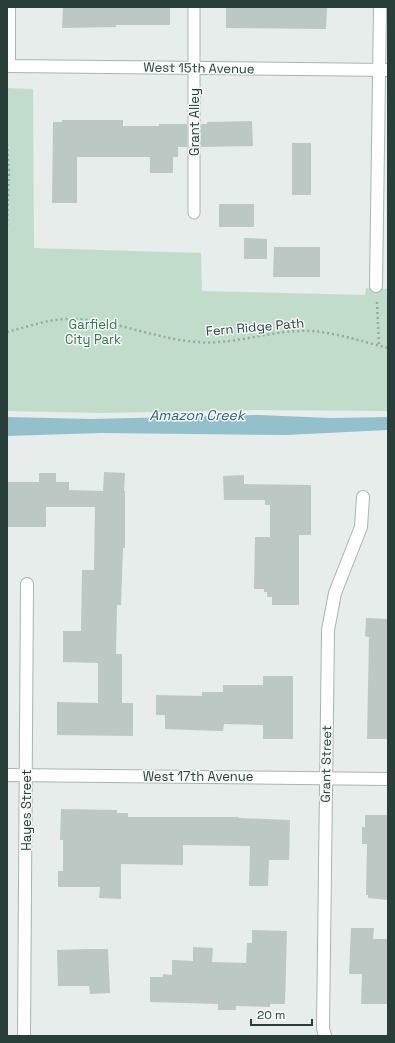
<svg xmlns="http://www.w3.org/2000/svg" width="395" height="1043" viewBox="0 0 395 1043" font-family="'Space Grotesk',sans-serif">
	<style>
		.green { fill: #c1dcca }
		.water { fill: #94c0cc }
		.building { fill: #bbc8c4 }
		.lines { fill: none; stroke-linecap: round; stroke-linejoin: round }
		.service-casing { stroke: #a9b5b1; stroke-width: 13 }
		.minor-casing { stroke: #a9b5b1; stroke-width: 14 }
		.path { stroke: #8aaea4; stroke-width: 2.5; stroke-dasharray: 2 3; stroke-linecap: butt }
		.service { stroke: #fff; stroke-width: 11 }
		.minor { stroke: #fff; stroke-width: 12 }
		.labels { text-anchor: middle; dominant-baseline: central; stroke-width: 3; stroke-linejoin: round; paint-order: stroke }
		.street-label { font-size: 13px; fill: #273e39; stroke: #f6faf8 }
		.park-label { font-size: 13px; fill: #35714f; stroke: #f6faf8 }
		.water-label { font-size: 14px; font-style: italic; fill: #266274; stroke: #f6faf8 }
	</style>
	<rect width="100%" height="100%" fill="#e6edea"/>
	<path class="green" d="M7,88L33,89L34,248L201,253L202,291L365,295L366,288L388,289V411L256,410L102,413L7,411Z"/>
	<path class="water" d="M259,415L331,418L388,417V430L286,435L101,433L7,436V417L92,419Z"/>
	<g class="building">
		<path d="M63,7H170V25H116V27L62,28Z"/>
		<path d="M226,7H327L326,29L226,28Z"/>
		<path d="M62,120H123V126H159V124H187V147H178V157H173V173H150V157H77V203H52L53,122H62Z"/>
		<path d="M252,121L253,146L201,147V124H207V122Z"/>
		<rect x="292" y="143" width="19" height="52"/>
		<rect x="219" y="204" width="35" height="23"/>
		<path d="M244,238L267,239V259H244Z"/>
		<path d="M274,247H320V277H273Z"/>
		<path d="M104,472L125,473L124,491H125V548H123L121,605H117L116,654H122V703H133V736L57,735V702L98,703V663L63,662V631H81L82,570H94L95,507H46V527H7V482H39V473H56V482H69V490L103,491Z"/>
		<path d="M244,475V484L311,485V535H299V605H272V597H267V592H264V589H254L255,537H270V505H265V500H224L223,476Z"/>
		<path d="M366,618L388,619V739H367L369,637L365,636Z"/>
		<path d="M263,676H293V739H263V725L224,724L223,731H219L165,729V715H156V695L202,696V692H223V685H263Z"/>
		<path d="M61,809L117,810V813H128V817H239V818L290,820L289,860H269L268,886H249L250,846L183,845V865L121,864V899L99,898L100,887H58V871H63V840H60Z"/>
		<path d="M365,815H388V900L368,898V895H366L367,844H362V827H365Z"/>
		<path d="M351,928H374L373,939H388V1004H361L362,974H349Z"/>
		<path d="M252,930L287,931L285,1004H270V1007L236,1006V1010H218V1004L150,1002V977H163V974L172,975V960L193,961V947L213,948L212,962L246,963L247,943H252Z"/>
		<path d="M88,949H108L110,993L90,994L89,986H58L57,950Z"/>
	</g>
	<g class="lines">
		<defs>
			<path id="service" d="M194,7V213"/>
			<g id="minor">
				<path d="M9,7V66L388,70"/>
				<path d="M376,286L380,7"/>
				<path d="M7,775L388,779"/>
				<path d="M24,1036L27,584"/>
				<path d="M325,1036L323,1028L328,630L335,593L361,527L363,497"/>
			</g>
		</defs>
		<use href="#service" class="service-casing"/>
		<use href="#minor" class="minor-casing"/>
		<g class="path">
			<path d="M7,144L9,172L7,225"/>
			<path d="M377,302L379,346"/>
			<path d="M7,332C28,327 50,318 72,319C113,319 155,339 197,342C230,345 263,333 296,331C327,329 359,341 388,348"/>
		</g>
		<use href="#service" class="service"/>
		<use href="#minor" class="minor"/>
	</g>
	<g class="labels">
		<g class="street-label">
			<text transform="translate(199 68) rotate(1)">West 15th Avenue</text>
			<text transform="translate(194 122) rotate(-90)">Grant Alley</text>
			<text transform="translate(255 327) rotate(-5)">Fern Ridge Path</text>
			<text transform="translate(326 764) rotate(-89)">Grant Street</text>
			<text x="198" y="776">West 17th Avenue</text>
			<text transform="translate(26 810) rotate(-90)">Hayes Street</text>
		</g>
		<g class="park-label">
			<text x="93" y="324">Garfield<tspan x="93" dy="15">City Park</tspan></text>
		</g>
		<g class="water-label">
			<text x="197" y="415">Amazon Creek</text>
		</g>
	</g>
	<rect width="395" height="1043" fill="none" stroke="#273e39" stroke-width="16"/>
	<path d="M251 1019v6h61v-6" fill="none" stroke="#273e39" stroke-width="2"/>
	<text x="257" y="1019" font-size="12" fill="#273e39" stroke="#f6faf8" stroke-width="3" paint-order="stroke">20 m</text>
</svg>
